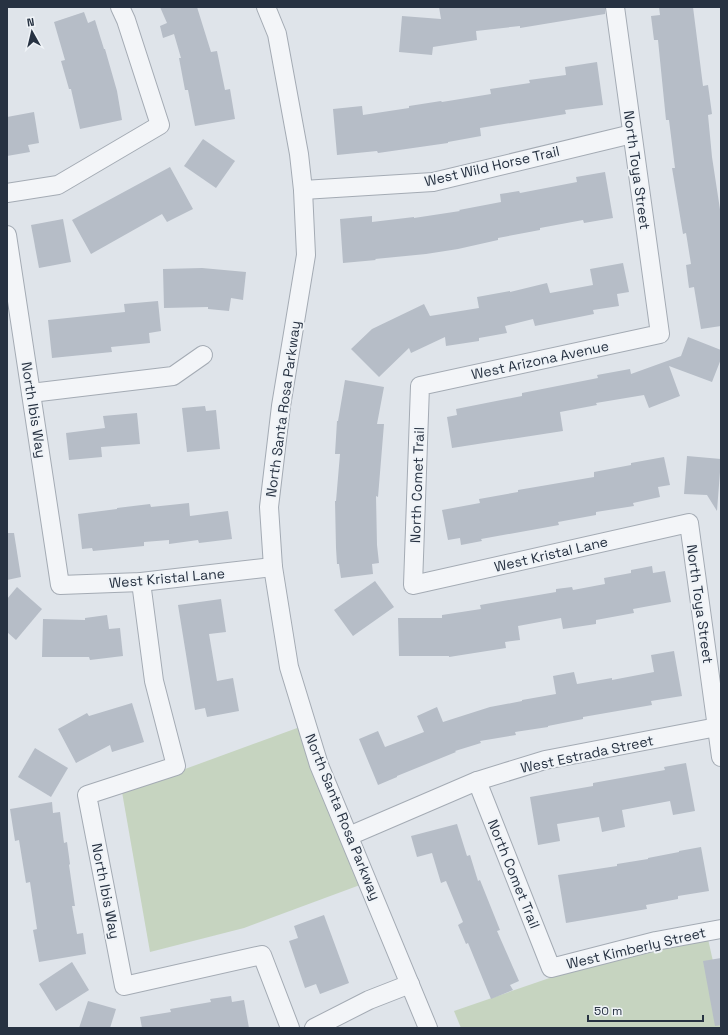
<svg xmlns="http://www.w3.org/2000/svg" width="728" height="1035" viewBox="0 0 728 1035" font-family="'Space Grotesk',sans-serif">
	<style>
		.green { fill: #c6d4c0 }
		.building { fill: #b6bdc7 }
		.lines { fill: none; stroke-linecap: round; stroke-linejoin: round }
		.street-casing { stroke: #a4abb4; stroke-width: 20 }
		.street { stroke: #f3f5f8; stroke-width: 18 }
		.labels { text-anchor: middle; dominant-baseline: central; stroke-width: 4; stroke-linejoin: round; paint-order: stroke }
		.street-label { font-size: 14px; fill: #273242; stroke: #eff3f7 }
	</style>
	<rect width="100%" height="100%" fill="#dfe4ea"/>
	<g class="green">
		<path d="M300,727L360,885L244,928L150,952L122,792Z"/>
		<path d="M708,939L721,997V1028H461L454,1011L567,972Z"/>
	</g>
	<g class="building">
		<path d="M160,7H197L211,52L217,51L225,90L230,89L235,119L195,126L188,90H185L179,58H181L174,34L163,38L160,26L167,23Z"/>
		<path d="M439,7H605V14L520,28V26L476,31L477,40L433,47L432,55L399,52L402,16L441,19Z"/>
		<path d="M659,7H693L703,86L708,85L712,114L708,115L712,157L721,216V326L701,329L694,287L689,288L686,265L691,264L686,233L683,234L672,168H675L669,120H666L658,40H654L651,16L660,15Z"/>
		<path d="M84,12L88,23L95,20L104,49H105L117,91L122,120L80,129L71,89H69L61,61L65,60L54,22Z"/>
		<path d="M597,62L603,105L565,110L566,114L480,128L481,136L448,142V143L378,153L377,151L337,155L333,109L362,106L363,115L409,108V106L441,101L442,102L491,94L490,89L530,83L529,80L566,75L565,67Z"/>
		<path d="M34,112L39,143L28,145L30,152L7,156V117Z"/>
		<path d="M203,139L235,161L216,188L184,166Z"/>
		<path d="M170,167L193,209L167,222L162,214L91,254L72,220Z"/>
		<path d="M605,172L613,218L584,223L583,220L540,228V230L498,238V240L458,249L426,254L375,259L376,260L343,263L340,219L372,216V222L414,217V218L460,211L459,210L501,202L500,194L519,191L520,193L577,182L576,177Z"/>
		<path d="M63,219L71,262L39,268L31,225Z"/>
		<path d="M623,263L629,292L617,294L619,306L593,310L594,314L535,326L533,319L505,326L507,333L479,338V341L446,346L445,337L411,353L409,348L379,377L351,349L372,329L424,304L430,316L479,308L477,297L510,291V292L547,283L550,293L593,285L590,269Z"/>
		<path d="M202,268L246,272L243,300L231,298L229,311L208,309V307L164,308L163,269Z"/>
		<path d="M158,301L161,331L149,333L150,343L111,347L112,352L52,358L48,320L125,312L124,304Z"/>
		<path d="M688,337L721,350V359L712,382L669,366L680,396L649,408L644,395L596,403L597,405L560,412L563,431L452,448L447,417L457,415L456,409L522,396V393L598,378L597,375L630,369L631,374L681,356Z"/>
		<path d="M345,380L384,387L377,424H384L378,497L376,496L377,545L379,563L372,564L373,574L341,578L339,564H337L336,548L335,501H336L340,454H335L337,421H338Z"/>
		<path d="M205,406L206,411L216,410L220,449L187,452L182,408Z"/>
		<path d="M137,413L140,444L101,447L102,457L69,460L66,433L105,428L103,416Z"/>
		<path d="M687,456L721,459L717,511L707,495L684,494Z"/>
		<path d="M664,457L670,485L658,487L660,497L633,503L634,506L596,512V515L558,522L559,525L481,539L482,541L461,545L460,538L448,540L442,510L480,503L479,499L518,492V490L594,477V472L631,465V463Z"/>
		<path d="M189,503L190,516L228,511L232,539L199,543L198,540L169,544V540L144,542V546L93,551L92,548L82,549L78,514L117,509V508L150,504L151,507Z"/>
		<path d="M7,533H14L21,577L7,580Z"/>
		<path d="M652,566L653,573L665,571L671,602L633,609L634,613L596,620V624L563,629L561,618L518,626L520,640L505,642L506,648L449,657V656H399L398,618H442V615L481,609L480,605L556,592V589L572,587L573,590L605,584L604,578L631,573V570Z"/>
		<path d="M375,581L394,607L353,636L334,610Z"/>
		<path d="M17,587L42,609L16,640L7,632V599Z"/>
		<path d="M221,599L226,632L209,634L217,681L233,678L239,711L207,717L205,708L195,710L178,605Z"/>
		<path d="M107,615L109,629L120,628L123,656L90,660L89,657H42L43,619L85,620V618Z"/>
		<path d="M674,651L682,696L651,701L652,705L583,717V719L548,726V727L515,732L516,735L480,741L481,743L455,751L456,752L397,776V777L378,785L359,739L378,731L385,747L424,732L417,716L437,707L443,722L490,707L522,701V700L556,694L553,676L574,672L577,684L612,678V680L654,672L651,655Z"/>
		<path d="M132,703L144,742L112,752L110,745L76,763L58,729L87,713L89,716Z"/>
		<path d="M35,748L68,768L51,797L18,777Z"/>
		<path d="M686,763L695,811L673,815L670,801L622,810L625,827L602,832L599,817L557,824L560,841L538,845L530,797L593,786V783L665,770L664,767Z"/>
		<path d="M52,802L53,813L60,812L64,843L67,842L70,864L69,865L75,906H72L77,934L83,933L86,954L39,962L33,930L37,929L30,882L26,883L19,840L15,841L10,809Z"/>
		<path d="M457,824L467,856L470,855L478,881L480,880L500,930L497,931L519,981L510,985L513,990L491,999L468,943L466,944L458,925L463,922L446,881L441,883L432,853L417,857L411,836Z"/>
		<path d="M701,847L709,891L678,896V899L646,905L647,909L566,923L558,875L617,866V864L648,859V858L679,852V851Z"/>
		<path d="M324,915L349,983L320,994L316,984L305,988L289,941L298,938L294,926Z"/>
		<path d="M721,958V1025L715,1026L703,961Z"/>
		<path d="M72,962L89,990L56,1011L39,984Z"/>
		<path d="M231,996L232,1002L244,1000L249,1028H142L140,1017L171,1012L170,1009L211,1002L210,999Z"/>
		<path d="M88,1001L116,1009L110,1028H79Z"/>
	</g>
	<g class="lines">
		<defs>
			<g id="street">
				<path d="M266,7L277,34L299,154L303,190L306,255L281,406L269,507L273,567L289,667L319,765L428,1028"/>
				<path d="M615,7L660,334L420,386L413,585L689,523L721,757"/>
				<path d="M303,190L433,182L632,134"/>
				<path d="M7,193L58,185L160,125L126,20L120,7"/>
				<path d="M7,235L60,585L141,582L273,567"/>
				<path d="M31,393L173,376L203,355"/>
				<path d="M141,582L154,681L176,766L87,795L124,986L262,955L290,1028"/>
				<path d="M477,781L551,968L656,941L721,929"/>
				<path d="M349,836L477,781L545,760L717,727"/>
				<path d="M314,1028L369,1000L410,984"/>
			</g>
		</defs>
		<use href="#street" class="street-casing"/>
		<use href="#street" class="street"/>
	</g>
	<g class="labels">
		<g class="street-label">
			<text transform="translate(492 166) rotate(-13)">West Wild Horse Trail</text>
			<text transform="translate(637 170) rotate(82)">North Toya Street</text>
			<text transform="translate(540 360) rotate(-12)">West Arizona Avenue</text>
			<text transform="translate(283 409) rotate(-82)">North Santa Rosa Parkway</text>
			<text transform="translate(34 410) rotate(81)">North Ibis Way</text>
			<text transform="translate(417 485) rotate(-88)">North Comet Trail</text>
			<text transform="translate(551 554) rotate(-13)">West Kristal Lane</text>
			<text transform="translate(167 578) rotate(-5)">West Kristal Lane</text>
			<text transform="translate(700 604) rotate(82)">North Toya Street</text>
			<text transform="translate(587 754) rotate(-12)">West Estrada Street</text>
			<text transform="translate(343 817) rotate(68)">North Santa Rosa Parkway</text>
			<text transform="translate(514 874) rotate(68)">North Comet Trail</text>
			<text transform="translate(106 891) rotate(79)">North Ibis Way</text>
			<text transform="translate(636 948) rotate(-13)">West Kimberly Street</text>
		</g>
	</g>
	<rect width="728" height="1035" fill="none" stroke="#273242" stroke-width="16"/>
	<g transform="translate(32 32) rotate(352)" stroke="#eff3f7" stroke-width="3" paint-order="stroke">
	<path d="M0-3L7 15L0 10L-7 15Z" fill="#273242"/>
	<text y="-6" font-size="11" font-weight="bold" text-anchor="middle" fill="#273242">N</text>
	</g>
	<path d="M588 1015v6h115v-6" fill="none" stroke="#273242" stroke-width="2"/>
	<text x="594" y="1015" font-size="12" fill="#273242" stroke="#eff3f7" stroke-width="3" paint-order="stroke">50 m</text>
</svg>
